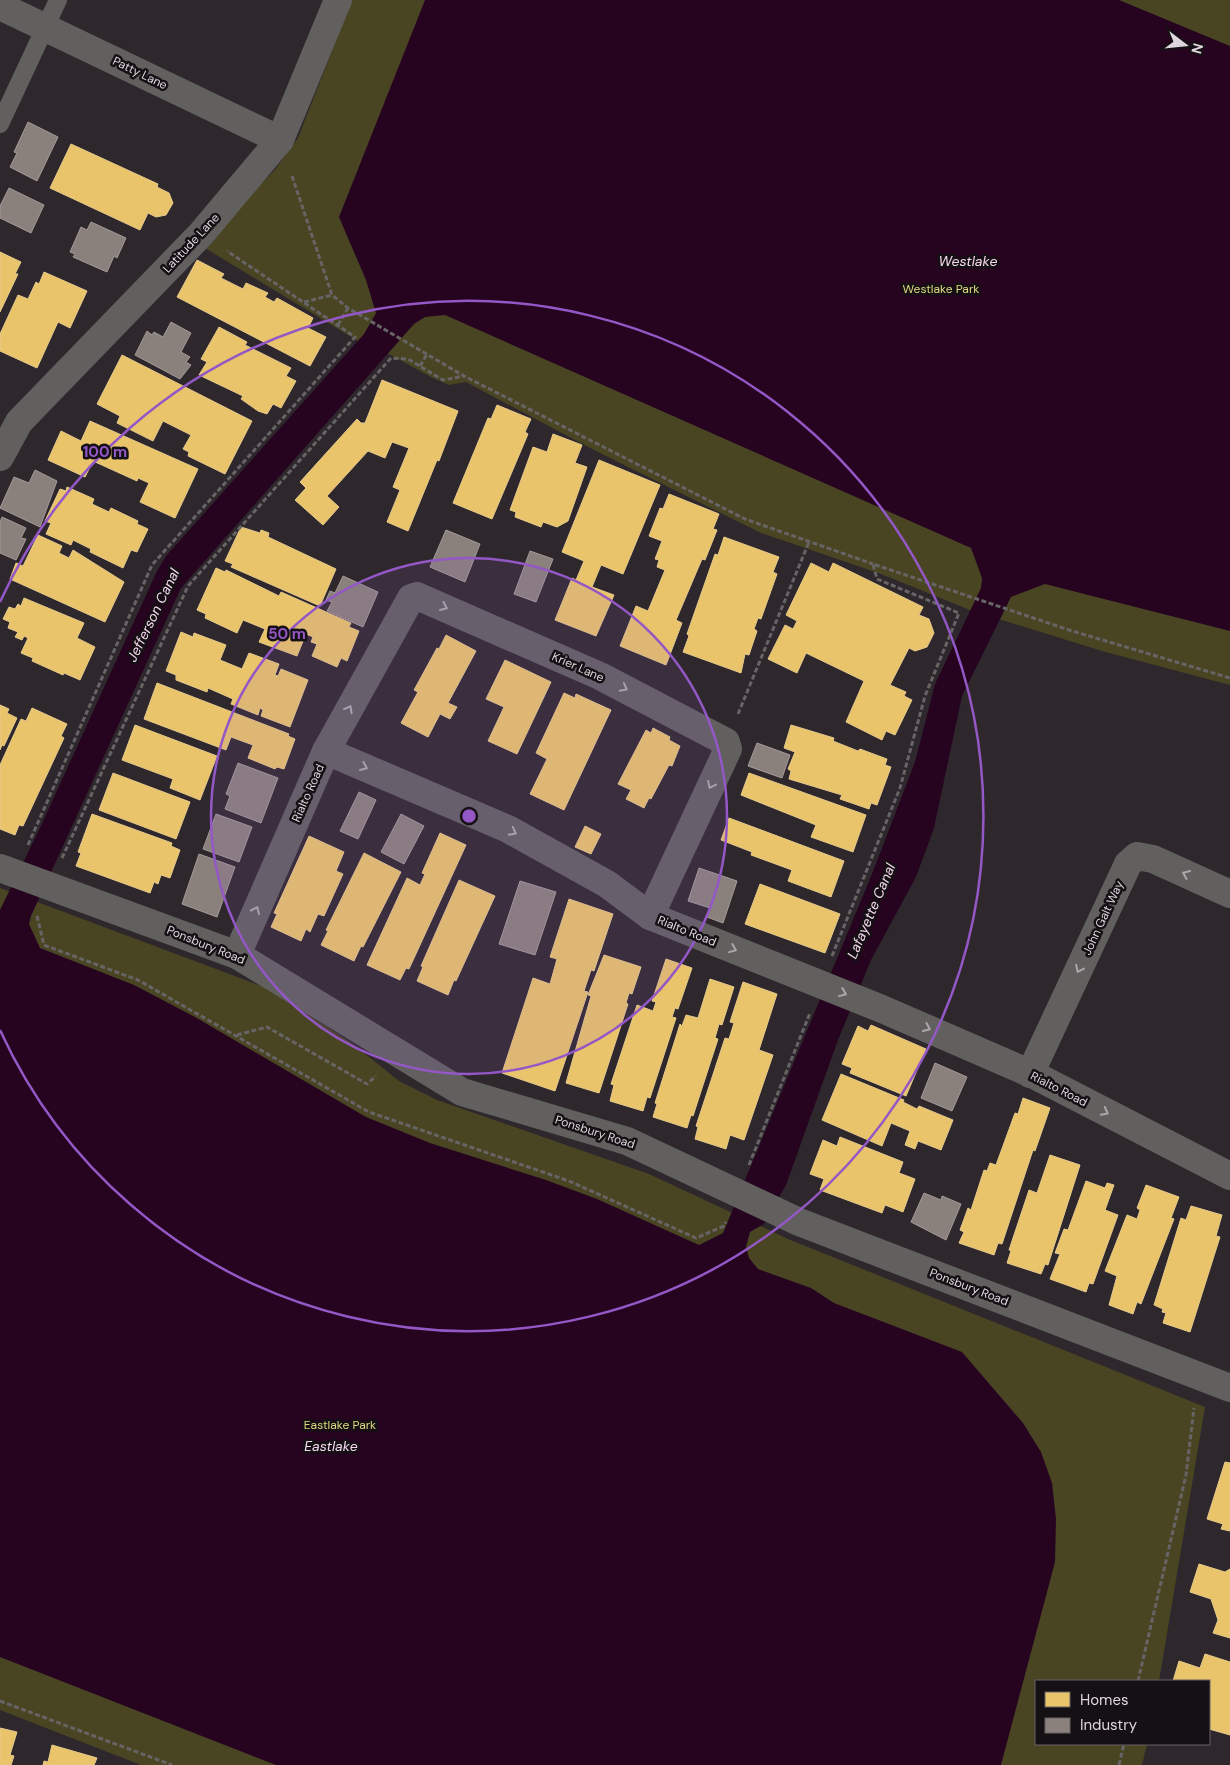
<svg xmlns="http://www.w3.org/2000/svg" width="1230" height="1765" viewBox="0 0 1230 1765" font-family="'DM Sans',sans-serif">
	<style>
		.green { fill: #494523 }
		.water { fill: #260420; fill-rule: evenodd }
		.homes { fill: #e9c46a; stroke: #e6ca8c }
		.industry { fill: #8a817c; stroke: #a49b99 }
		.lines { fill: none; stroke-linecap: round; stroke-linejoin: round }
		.path { stroke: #676465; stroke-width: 3; stroke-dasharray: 5 2.5; stroke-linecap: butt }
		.service { stroke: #61605f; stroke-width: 18 }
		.minor { stroke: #61605f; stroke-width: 28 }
		.oneway { stroke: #ada7ab }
		.ring { fill: none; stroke: #9457c6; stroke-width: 2.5 }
		.labels { text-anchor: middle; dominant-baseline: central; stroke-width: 5; stroke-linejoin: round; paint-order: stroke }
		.street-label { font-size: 12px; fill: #dfd7dd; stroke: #151014 }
		.park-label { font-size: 12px; fill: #ded880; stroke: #151014 }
		.water-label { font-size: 14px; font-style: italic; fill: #f6d8ee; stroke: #151014 }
		.centre { fill: #9457c6; stroke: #151014; stroke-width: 2.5 }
		.ring-label { font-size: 15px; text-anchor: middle; font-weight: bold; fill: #9457c6; stroke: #151014; stroke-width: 5; stroke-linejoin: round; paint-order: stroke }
	</style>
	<rect width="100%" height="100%" fill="#2e282d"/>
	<g class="green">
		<path d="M352,0H1230V685L1102,651L970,610L881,574L761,533L594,450L466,382L449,385L433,378L389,354L358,341L200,245L274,171L298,138Z"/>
		<path d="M0,888L267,988L353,1044L399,1081L437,1100L649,1174L788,1239L1205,1407L1159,1681H1036V1744H1147L1142,1765H141L0,1710Z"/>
	</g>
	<path class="water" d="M425,0H1119L1230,46V631L1045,584L1011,597L962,696L934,828L916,877L871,960L838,1040L786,1185L764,1224L750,1232L746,1247L749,1258L758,1269L811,1288L834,1303L962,1352L1023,1423L1041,1452L1052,1483L1056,1519L1055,1562L1001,1765H276L0,1657V910L40,828L157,571L166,556L364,334L376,313L366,280L339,217ZM445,315L971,548L982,578L981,588L935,684L915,762L872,874L723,1233L699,1245L597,1199L546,1180L430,1143L366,1117L195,1017L134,985L40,948L29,924L31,916L181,588L414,324L425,317Z"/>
	<g class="homes">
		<path d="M71,144L158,184L157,187L169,193L173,203L166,215L156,217L148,213L140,230L50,188Z"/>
		<path d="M0,252L21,262L15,274H18L0,312Z"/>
		<path d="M197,260L224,274L221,278L243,289L246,283L268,293L265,297L274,302L277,298L313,318L308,328L326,337L310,366L177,297Z"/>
		<path d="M44,272L87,291L70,328L58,322L37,368L0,351V334L18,295L28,299L36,282L39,284Z"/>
		<path d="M219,327L247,342L245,345L291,368L286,376L296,381L281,408L273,404L267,414L258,411L241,399L243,396L199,375L207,362L201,359Z"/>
		<path d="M122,355L252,421L225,474L188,456L189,452L183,449L191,435L163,421L153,441L117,423L120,416L97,404Z"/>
		<path d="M382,380L458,411L439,461L437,460L408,531L387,522L400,490L393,487L409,448L392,442L385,458L368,451L327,496L339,507L323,525L295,500L306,488L300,482L357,419L361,423H365Z"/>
		<path d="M497,405L531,419L525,432L528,434L492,519L453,503L488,418L491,419Z"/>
		<path d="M90,421L198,469L175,518L140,502L149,483L138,478L137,481L93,461L85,477L48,460L61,431L81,441Z"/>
		<path d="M553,434L582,445L575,463L587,467L568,521L557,527L543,522L541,527L515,517L516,512L510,510L533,447L547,452Z"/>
		<path d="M599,460L660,485L623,574L601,565L592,587L614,595L596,636L555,620L572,578L576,580L584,561L562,552Z"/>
		<path d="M67,487L94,499L92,504L109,512L111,508L138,521L137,524L148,529L137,552L131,550L123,568L90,552L91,549L73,540L71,545L46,534L51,523L45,521L60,489L66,491Z"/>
		<path d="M669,494L719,514L713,529L717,530L705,560L702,559L676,620L682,623L666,665L620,646L636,606L648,611L665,570L657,567L659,560L655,559L662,541L649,536L660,508L663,509Z"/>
		<path d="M241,527L260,533L261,530L269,533L268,537L336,569L320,606L231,567L233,564L225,561Z"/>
		<path d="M38,535L62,546L59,553L69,558L73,550L124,582L105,622L10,579L16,563L23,566Z"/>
		<path d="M724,537L779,557L773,572L777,574L761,619L758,618L754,629L757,631L749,655L745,654L741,673L683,652L689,636L687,634L715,554L718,555Z"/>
		<path d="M811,563L829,572L833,563L923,607L919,615L929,619L934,633L927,647L915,651L909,648L890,685L906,692L904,696L912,700L895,735L886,731L882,740L846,722L864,681L806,653L797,673L768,659L785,625L793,629L797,621L786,615Z"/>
		<path d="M216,568L225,572L226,570L279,596L281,592L351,623L349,627L359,631L347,661L341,658L337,667L312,656L317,644L311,642L313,637L306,634L297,656L259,642L265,629L243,620L237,633L205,618L206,614L197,610Z"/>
		<path d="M24,598L84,623L77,638L95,647L80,680L64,673L63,675L32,661L33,658L21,653L28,638L24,636L22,640L15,637L18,632L8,628L10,622L3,619L9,607L15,609L18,604L21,606Z"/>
		<path d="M181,632L193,637L194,633L226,645L220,660L242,669L249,653L279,664L275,675L278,676L281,669L308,680L290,727L261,716L263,710L260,708L258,715L231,704L233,699L208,688L207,692L176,680V675L166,671Z"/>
		<path d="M446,635L476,651L448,703L457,707L450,719L440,714L428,737L401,723L418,692L414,690L437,648L439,649Z"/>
		<path d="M505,660L551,682L517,754L488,741L504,707L486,699Z"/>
		<path d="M157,683L289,734L288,736L295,739L284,769L277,767L275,769L248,758L253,745L231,737L226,750L144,719Z"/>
		<path d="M564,693L575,698L576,694L611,710L564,810L530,794L547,759L536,753Z"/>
		<path d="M0,705L9,709L7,713L17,718L4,746L2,745L0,750Z"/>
		<path d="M32,708L67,724L61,736L64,738L23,826L19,825L15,835L0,829V765L21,719L26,721Z"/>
		<path d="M135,725L217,756L200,800L170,788L173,779L122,760Z"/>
		<path d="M791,725L834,738L833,741L858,751L860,749L887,759L885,765L891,767L877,805L871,803L869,809L840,799L842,795L789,779L791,771L788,769L795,752L784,748Z"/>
		<path d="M653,728L670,737L669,740L680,746L672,766L669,765L651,799L649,798L644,808L626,799L631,790L618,784L646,730L651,733Z"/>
		<path d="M113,773L190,802L176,839L99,810Z"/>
		<path d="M749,773L866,815L853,852L811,837L816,825L741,795Z"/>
		<path d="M92,814L172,843L171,846L180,850L170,878L161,875L158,884L154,882L150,893L76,866L81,853L78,852Z"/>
		<path d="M729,818L844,861L831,897L788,881L792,870L751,855L752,852L721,840Z"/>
		<path d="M585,826L601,834L591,854L575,847Z"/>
		<path d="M440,833L466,845L409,969L406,968L400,980L367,965L407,878L420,885L425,874L422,873Z"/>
		<path d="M309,836L344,852L336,871L343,874L324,916L318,914L310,932L306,929L301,941L271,927L277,914L274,913Z"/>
		<path d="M364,853L401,872L363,947L361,946L354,961L321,945L328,931L326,930Z"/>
		<path d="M459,880L495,896L456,981L454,980L448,995L417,981L423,967L421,966Z"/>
		<path d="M760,884L840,914L825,953L745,924Z"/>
		<path d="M569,899L613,914L594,971L591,970L584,991L588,992L555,1091L502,1073L533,978L550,984L557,959L550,957Z"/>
		<path d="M604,955L641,967L632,994L629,993L626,1003L628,1004L599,1093L566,1083L591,996L588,995Z"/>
		<path d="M666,959L692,968L678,1009L675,1008L672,1017L676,1018L650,1098L647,1097L643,1111L610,1101L614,1085L611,1084L637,1005L653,1011L656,1002L652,1001Z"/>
		<path d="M710,979L734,987L722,1025L719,1024L715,1038L718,1039L693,1116L691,1115L687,1128L653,1117L657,1104L655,1103L680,1024L682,1026L686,1015L698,1018Z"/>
		<path d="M743,982L777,994L759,1050L773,1055L744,1140L730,1135L726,1149L695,1139L698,1127L696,1126L725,1038L729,1039L734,1023L730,1022Z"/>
		<path d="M871,1025L926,1049L906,1096L850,1073L852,1068L842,1064L858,1026L868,1031Z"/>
		<path d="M841,1074L904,1100L903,1102L917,1109L919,1106L953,1120L941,1150L918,1141L915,1149L905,1145L910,1131L891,1123L882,1146L822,1120Z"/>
		<path d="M1023,1098L1050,1108L1035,1151L1033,1150L1002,1244L998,1243L994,1255L959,1243L964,1232L960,1230L968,1208L971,1210L984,1170L987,1171L990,1163L996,1165L1015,1113L1018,1114Z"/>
		<path d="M840,1137L903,1162L899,1173L915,1179L903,1212L885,1205L882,1213L820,1190L824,1179L810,1174L823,1140L837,1146Z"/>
		<path d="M1050,1155L1080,1165L1048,1265L1045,1264L1041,1274L1007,1263L1011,1251L1009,1250L1029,1190L1037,1193Z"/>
		<path d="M1086,1181L1105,1188L1107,1183L1114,1185L1105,1210L1118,1215L1093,1284L1089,1283L1086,1292L1050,1279L1060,1254L1055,1253L1064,1229L1068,1230Z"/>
		<path d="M1146,1185L1179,1197L1171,1218L1174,1219L1141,1304L1137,1302L1133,1314L1109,1305L1117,1276L1105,1271L1127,1215L1137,1219L1140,1210L1137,1208Z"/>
		<path d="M1191,1206L1222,1215L1216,1236L1220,1237L1190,1332L1163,1323L1166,1313L1162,1312L1163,1309L1154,1305L1181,1218L1186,1220Z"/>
		<path d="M1225,1462L1230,1463V1531L1221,1529L1223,1524L1207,1519Z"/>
		<path d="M1199,1564L1225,1572L1230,1569V1638L1213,1633L1218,1620L1211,1599L1190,1592Z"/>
		<path d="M1205,1654L1230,1662V1735L1209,1729V1681H1173L1179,1661L1200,1668Z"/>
		<path d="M0,1728L17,1732L10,1755L14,1756L11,1765H0Z"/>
		<path d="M52,1745L97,1758L94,1765H43L44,1761L48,1762Z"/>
	</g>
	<g class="industry">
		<path d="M28,122L58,137L37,181L10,167L17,153L14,152Z"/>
		<path d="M9,188L44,205L31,233L0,218V206Z"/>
		<path d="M91,222L126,238L117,258L114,256L107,272L73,257L75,254L70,252L81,227L87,230Z"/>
		<path d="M171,322L191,333L181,352L190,357L186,362L191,365L180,379L135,355L147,331L152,335L154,332L163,337Z"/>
		<path d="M35,470L57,481L40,527L0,508L14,477L29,483Z"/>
		<path d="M2,517L26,528L21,538L26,539L16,560L0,553V522Z"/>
		<path d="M446,530L480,544L465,582L430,567Z"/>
		<path d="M530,551L553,559L536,602L514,594Z"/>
		<path d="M343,576L378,592L363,627L327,611L332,602L326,600L330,591L335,593Z"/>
		<path d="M757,743L790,755L782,778L748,766Z"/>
		<path d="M238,763L278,778L261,823L225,809L230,796L226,794Z"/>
		<path d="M359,792L376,800L358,839L340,831Z"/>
		<path d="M216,814L252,827L239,862L203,849Z"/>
		<path d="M401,814L424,826L404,864L381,852Z"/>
		<path d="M199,854L235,867L217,917L182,904Z"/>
		<path d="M699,868L737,881L723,923L707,917L710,908L688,901Z"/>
		<path d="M520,881L556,892L535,955L499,944Z"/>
		<path d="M935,1063L967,1077L952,1111L921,1098Z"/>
		<path d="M924,1193L941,1200L942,1196L961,1204L946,1240L911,1222Z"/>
	</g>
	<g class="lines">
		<g class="path">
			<path d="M292,176L332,295L348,308L464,376L745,519L873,564"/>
			<path d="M304,302L332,295"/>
			<path d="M338,325L348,308"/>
			<path d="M420,366L427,354"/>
			<path d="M738,714L809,542"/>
			<path d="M28,845L152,565L355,337L227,251"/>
			<path d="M62,858L188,586L391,358L408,359L443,380L464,376"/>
			<path d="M37,916L44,945L138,980L369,1112L569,1181L696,1238L724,1226L726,1222"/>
			<path d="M832,956L900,788L925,696L959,613L877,579L873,564L1069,630L1230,678"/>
			<path d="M237,1035L267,1027L367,1084L376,1076"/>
			<path d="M749,1165L810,1013"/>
			<path d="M1138,1681L1186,1475L1194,1408"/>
			<path d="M0,1701L172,1765"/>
			<path d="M1119,1765L1124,1744"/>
		</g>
		<path class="service" d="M0,124L58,0"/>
		<g class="minor">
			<path d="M0,6L280,140"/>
			<path d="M0,457L19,422L201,234L280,140L338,0"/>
			<path d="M326,751L411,598L417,596L600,676L726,742L728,749L650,916"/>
			<path d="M0,868L237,955L462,1092L627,1141L799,1222L1230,1388"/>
			<path d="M237,955L326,751L508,829L607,884L650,916L882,1009L1034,1075L1230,1176"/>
			<path d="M1030,1074L1128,864L1137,856L1153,859L1230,894"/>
		</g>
	</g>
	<defs><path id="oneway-chevron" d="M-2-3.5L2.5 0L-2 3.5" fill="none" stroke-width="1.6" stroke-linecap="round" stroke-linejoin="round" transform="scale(1.25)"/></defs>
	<g class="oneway">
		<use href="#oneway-chevron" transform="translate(444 607) rotate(24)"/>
		<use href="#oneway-chevron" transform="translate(624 688) rotate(28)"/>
		<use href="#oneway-chevron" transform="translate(349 709) rotate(-61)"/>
		<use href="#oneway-chevron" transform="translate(364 767) rotate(23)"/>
		<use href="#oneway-chevron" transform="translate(711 785) rotate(115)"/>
		<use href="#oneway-chevron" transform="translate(513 832) rotate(28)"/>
		<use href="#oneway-chevron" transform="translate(1186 874) rotate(-156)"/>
		<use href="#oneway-chevron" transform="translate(256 910) rotate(-66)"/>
		<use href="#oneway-chevron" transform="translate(733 949) rotate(22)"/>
		<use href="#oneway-chevron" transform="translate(1079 969) rotate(115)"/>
		<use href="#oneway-chevron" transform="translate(843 993) rotate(22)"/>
		<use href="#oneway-chevron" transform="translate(927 1028) rotate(23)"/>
		<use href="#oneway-chevron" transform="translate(1105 1112) rotate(27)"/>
	</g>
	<circle cx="469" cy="816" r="258" fill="#9457c6" fill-opacity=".12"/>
	<g class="ring">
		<circle cx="469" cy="816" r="258"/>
		<path d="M0 602A515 515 0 1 1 0 1030"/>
	</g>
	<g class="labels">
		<g class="street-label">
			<text transform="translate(140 73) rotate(26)">Patty Lane</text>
			<text transform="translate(191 243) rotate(-47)">Latitude Lane</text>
			<text transform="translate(578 667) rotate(24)">Krier Lane</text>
			<text transform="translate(308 793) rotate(-66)">Rialto Road</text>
			<text transform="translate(1103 918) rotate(-65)">John Galt Way</text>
			<text transform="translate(687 931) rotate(22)">Rialto Road</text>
			<text transform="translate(206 945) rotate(22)">Ponsbury Road</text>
			<text transform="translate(1059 1089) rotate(27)">Rialto Road</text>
			<text transform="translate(595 1132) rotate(18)">Ponsbury Road</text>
			<text transform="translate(969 1287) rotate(21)">Ponsbury Road</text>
		</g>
		<g class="park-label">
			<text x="941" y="289">Westlake Park</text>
			<text x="340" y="1425">Eastlake Park</text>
		</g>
		<g class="water-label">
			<text x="968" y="261">Westlake</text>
			<text transform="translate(153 615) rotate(-64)">Jefferson Canal</text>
			<text transform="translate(871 911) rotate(-67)">Lafayette Canal</text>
			<text x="331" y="1446">Eastlake</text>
		</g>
	</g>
	<circle cx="469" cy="816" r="8" class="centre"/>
	<g class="ring-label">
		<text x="105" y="457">100 m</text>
		<text x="287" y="639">50 m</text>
	</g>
	<rect x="1035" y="1680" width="175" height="65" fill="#151014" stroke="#666064"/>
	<rect x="1045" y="1692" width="25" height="15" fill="#e9c46a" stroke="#666064"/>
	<text x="1080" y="1705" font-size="15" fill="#dfd7dd">Homes</text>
	<rect x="1045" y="1718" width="25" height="15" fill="#8a817c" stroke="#666064"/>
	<text x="1080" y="1730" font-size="15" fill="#dfd7dd">Industry</text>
	<g transform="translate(1185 45) rotate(106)" stroke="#151014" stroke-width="4" paint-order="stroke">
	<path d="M0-4L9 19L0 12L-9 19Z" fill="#dfd7dd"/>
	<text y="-8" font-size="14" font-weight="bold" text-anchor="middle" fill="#dfd7dd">N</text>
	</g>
</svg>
